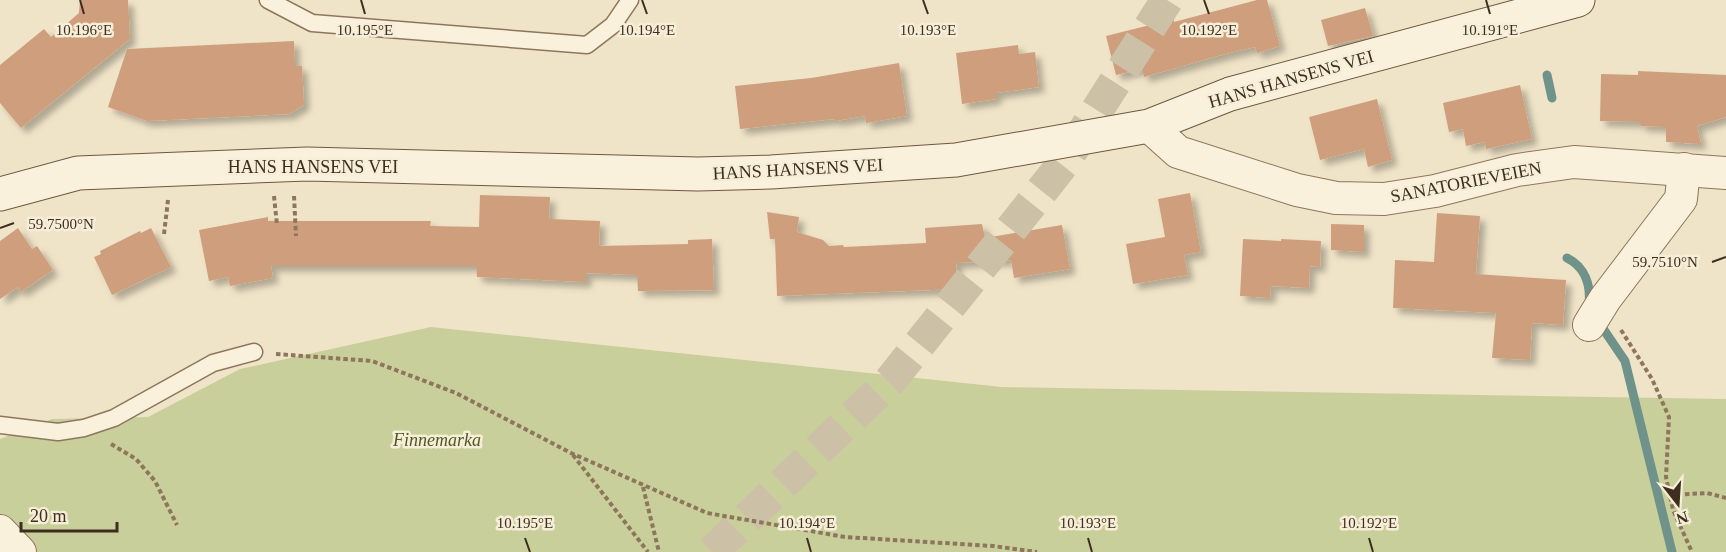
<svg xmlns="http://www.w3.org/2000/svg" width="1726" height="552" viewBox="0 0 1726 552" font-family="Georgia,serif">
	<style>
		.green { fill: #c9cf9b }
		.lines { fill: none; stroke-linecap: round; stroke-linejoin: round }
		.stream { stroke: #6f938a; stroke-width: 9 }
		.building { fill: #cf9f7d; filter: url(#shadow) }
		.primary-tunnel { stroke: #ccc0a6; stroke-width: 33; stroke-dasharray: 33 16; stroke-linecap: butt }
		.service-casing { stroke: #8d765c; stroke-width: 19 }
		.minor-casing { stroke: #8d765c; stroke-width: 34 }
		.secondary-casing { stroke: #6f573f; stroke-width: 35 }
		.path { stroke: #8d765c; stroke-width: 4; stroke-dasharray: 4.5 3; stroke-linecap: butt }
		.service { stroke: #faf1dc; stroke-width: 16 }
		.minor { stroke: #faf1dc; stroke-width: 32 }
		.secondary { stroke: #faf1dc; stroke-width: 33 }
		.ticks { fill: none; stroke: #3d2e20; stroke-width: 2 }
		.labels { text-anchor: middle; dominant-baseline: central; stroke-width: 5; stroke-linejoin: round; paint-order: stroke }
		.street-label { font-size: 18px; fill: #3d2e20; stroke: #f7eed8 }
		.park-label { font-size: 18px; font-style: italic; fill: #4d5a26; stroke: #f7eed8 }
		.ticks-label { font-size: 15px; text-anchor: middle; fill: #3d2e20; stroke: #f7eed8; stroke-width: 5; stroke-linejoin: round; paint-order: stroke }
	</style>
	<defs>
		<filter id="shadow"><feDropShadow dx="5.5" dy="5.5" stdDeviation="3" flood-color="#0004"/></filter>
	</defs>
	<rect width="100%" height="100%" fill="#f0e4c8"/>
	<path class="green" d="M431,327L1002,387L1726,399V552H0V439L52,419L148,417L240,369Z"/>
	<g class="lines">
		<g class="stream">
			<path d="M1547,75L1552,98"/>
			<path d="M1567,258C1585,267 1591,285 1589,305"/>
			<path d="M1604,330L1625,361L1672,552"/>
		</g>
	</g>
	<g class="building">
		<path d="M80,0H128L130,39L21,128L0,103V65L44,29L51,37L79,13Z"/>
		<path d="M1257,0H1267L1280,46L1257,53L1255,47L1225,54L1144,77L1142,69L1116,75L1106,36L1174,19V22Z"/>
		<path d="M1365,8L1373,36L1328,46L1321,20Z"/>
		<path d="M294,41L295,66H302L304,105L289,114L147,121L108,107L127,49Z"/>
		<path d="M1018,45L1019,54L1035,52L1039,87L996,93V99L962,104L956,53Z"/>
		<path d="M899,63L907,116L866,123L865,116L835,121L834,119L740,129L735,86L811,78Z"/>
		<path d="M1638,71L1726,75V117L1697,126L1701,144L1666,142V127L1641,126V122L1600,121L1601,74L1638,75Z"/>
		<path d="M1520,85L1532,139L1486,149L1485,142L1466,146L1463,129L1449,132L1443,103Z"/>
		<path d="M1377,99L1392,160L1368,167L1364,149L1320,160L1309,117Z"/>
		<path d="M1190,193L1201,252L1184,255L1188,275L1133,284L1126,244L1165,237L1158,199Z"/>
		<path d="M480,195L550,197L549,219L600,221L599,246L688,244V240L712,239L714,290L638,291L637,275L586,273V282L477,277L476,266H271L273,278L230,286L228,277L209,281L199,230L268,217V221H431L430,226L479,227Z"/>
		<path d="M767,212L799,217L797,232L823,240L829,246L843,245L844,247L926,243L925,228L982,224L985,238L1062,225L1070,269L1014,278L1011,260L956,263L957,289L777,296L775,239H770Z"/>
		<path d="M1437,213L1480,216L1476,274L1566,280L1563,325L1532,323L1530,360L1492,358L1496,313L1393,308L1395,260L1434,262Z"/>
		<path d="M1331,224L1364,225V252L1331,250Z"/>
		<path d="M18,228L32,249L37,246L53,270L21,292L18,287L0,299V241Z"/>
		<path d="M151,228L171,267L112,295L94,257L101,254L100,251L140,231L141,233Z"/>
		<path d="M1243,239L1281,241V239L1321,241L1320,267L1310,266L1309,288L1271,286L1270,298L1240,296Z"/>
	</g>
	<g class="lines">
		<path class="primary-tunnel" d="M712,552L890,381L1063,164L1167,0"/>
		<defs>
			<g id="service">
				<path d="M268,0L312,23L587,45L613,25L630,0"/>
				<path d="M0,425L58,432L84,428L114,418L213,363L254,352"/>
			</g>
			<g id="minor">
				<path d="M1149,126L1178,152L1297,190L1336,198L1384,199L1435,191L1517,170L1574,162L1726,173"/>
				<path d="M1589,325L1605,299L1681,199L1684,169"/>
				<path d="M0,531L20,552"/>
			</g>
			<path id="secondary" d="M0,194L78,173L307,164L698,174L771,172L956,160L1149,126L1230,94L1578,0"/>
		</defs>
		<use href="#service" class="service-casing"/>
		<use href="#minor" class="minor-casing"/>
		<use href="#secondary" class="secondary-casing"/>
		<g class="path">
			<path d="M274,196L277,225"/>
			<path d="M294,196L296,236"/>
			<path d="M164,234L168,200"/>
			<path d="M1621,330L1652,379L1669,417L1666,477L1673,510L1692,552"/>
			<path d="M276,354L372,361L456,393L571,453L707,513L845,537L993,546L1037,552"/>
			<path d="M111,444L136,459L155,481L177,525"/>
			<path d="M573,455L648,552"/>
			<path d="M643,487L659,552"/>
			<path d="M1670,495L1707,493L1726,498"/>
		</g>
		<use href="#service" class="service"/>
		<use href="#minor" class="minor"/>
		<use href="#secondary" class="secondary"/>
	</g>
	<path class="ticks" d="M80,0L84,14M361,0L365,14M642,0L647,14M923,0L928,14M1204,0L1209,14M1486,0L1490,14M0,228L14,223M1712,262L1726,257M525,538L530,552M807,538L811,552M1088,538L1092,552M1369,538L1373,552"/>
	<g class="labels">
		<g class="street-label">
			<text transform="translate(1291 79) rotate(-16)">HANS HANSENS VEI</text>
			<text x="313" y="167">HANS HANSENS VEI</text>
			<text transform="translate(798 169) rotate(-3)">HANS HANSENS VEI</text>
			<text transform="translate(1466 182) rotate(-11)">SANATORIEVEIEN</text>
		</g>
		<g class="park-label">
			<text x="437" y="440">Finnemarka</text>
		</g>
	</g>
	<g class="ticks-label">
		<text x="84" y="35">10.196°E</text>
		<text x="365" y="35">10.195°E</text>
		<text x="647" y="35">10.194°E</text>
		<text x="928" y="35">10.193°E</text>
		<text x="1209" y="35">10.192°E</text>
		<text x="1490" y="35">10.191°E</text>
		<text x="61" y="229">59.7500°N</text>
		<text x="1665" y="267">59.7510°N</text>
		<text x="525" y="528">10.195°E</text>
		<text x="807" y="528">10.194°E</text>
		<text x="1088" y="528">10.193°E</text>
		<text x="1369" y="528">10.192°E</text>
	</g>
	<g transform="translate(1678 504) rotate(163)" stroke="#f7eed8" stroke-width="4.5" paint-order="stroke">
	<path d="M0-4.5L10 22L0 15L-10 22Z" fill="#3d2e20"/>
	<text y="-9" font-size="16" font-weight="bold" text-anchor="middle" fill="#3d2e20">N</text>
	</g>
	<path d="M21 522v9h96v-9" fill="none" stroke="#3d2e20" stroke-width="3"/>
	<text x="30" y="522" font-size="18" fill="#3d2e20" stroke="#f7eed8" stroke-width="4.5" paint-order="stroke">20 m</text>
</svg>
